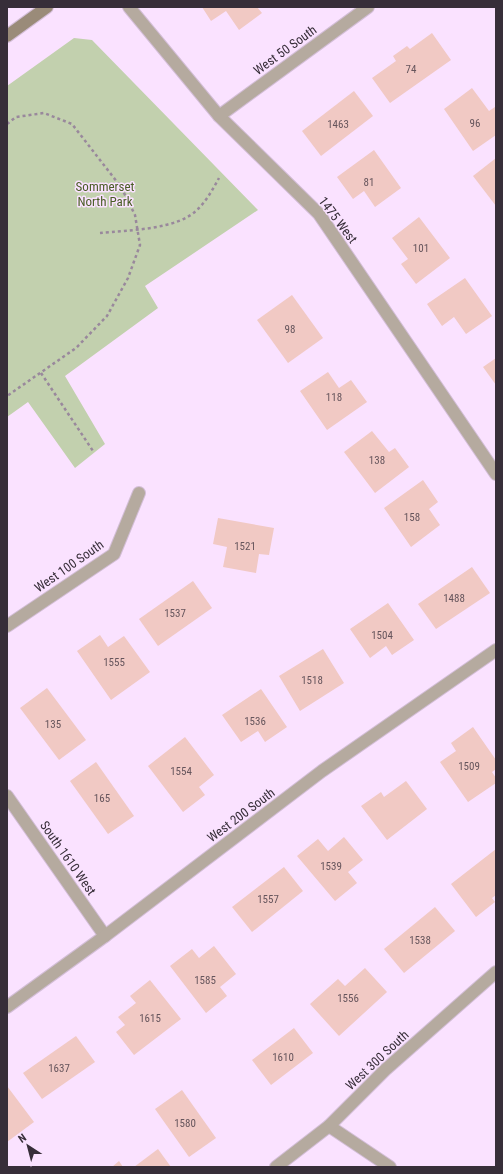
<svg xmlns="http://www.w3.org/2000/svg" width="503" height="1174" viewBox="0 0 503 1174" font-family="'Roboto Condensed',sans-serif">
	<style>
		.green { fill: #c2d0ae }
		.building { fill: #f1c9c4 }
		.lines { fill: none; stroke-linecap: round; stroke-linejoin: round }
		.street-casing { stroke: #d3bed7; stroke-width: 14 }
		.secondary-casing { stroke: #d3bed7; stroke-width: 14 }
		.path { stroke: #99889c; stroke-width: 2.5; stroke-dasharray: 3 3; stroke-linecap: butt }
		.street { stroke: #b5aa9f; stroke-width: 12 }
		.secondary { stroke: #9a8b79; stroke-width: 12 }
		.labels { text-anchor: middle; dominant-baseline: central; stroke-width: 3; stroke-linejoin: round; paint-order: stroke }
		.number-label { font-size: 11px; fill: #66555c }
		.street-label { font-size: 13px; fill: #372e39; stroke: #fae2ff }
		.park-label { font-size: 13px; fill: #495d25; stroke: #fae2ff }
	</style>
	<rect width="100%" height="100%" fill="#fae2ff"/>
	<path class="green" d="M74,38L92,40L258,210L145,286L158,308L65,376L105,444L75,468L28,402L7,417V86Z"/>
	<g class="building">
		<path d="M202,7H257L262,13L239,30L226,11L211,21Z"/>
		<path d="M432,33L451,60L390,103L372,78L396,61L393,56L407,46L410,49Z"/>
		<path d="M472,88L489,111L495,107L496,108V135L473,151L444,109Z"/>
		<path d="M354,91L373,116L321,156L302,131Z"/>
		<path d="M374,150L401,188L375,207L364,191L353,199L337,177Z"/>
		<path d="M496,158V206L473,176Z"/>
		<path d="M419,217L450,258L416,284L401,264L408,259L392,238Z"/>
		<path d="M465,278L492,316L466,334L454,317L442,326L427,304Z"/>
		<path d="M292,295L323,338L288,363L257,320Z"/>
		<path d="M496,358V385L483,367Z"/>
		<path d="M328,372L339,388L351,380L367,402L327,430L300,391Z"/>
		<path d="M372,431L389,452L395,448L409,467L375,493L344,452Z"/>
		<path d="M423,480L438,502L429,509L440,525L411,547L384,508Z"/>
		<path d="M218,518L274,528L269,555L259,554L256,573L223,567L227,547L213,544Z"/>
		<path d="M472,567L490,593L436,629L418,604Z"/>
		<path d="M193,581L212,608L158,646L139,619Z"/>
		<path d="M388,603L414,640L392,655L386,646L370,658L350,629Z"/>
		<path d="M100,635L108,647L124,636L150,672L111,700L77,651Z"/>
		<path d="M323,649L344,683L300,711L279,676Z"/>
		<path d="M47,688L86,740L59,760L20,708Z"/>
		<path d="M261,689L287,727L265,742L258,731L241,742L222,715Z"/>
		<path d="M473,727L496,760V769L492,772L496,778V783L468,802L440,762L456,751L451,743Z"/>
		<path d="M185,737L214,775L199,787L205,795L183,812L148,766Z"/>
		<path d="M96,762L134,816L108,834L70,781Z"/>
		<path d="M406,781L427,809L387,840L361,806L381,792L384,797Z"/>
		<path d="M344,837L363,860L348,872L357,883L335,901L297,856L318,839L328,851Z"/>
		<path d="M496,849V895L492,898L495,902L476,917L451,884Z"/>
		<path d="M284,867L303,891L252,932L232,907Z"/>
		<path d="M435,907L455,931L404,973L384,949Z"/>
		<path d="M214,946L236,974L220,987L227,996L206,1013L170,966L192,949L199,958Z"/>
		<path d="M365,968L387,992L339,1036L310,1004L338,979L345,986Z"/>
		<path d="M150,980L181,1019L134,1055L116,1032L125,1025L118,1017L136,1003L130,996Z"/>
		<path d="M294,1028L313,1053L271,1085L252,1060Z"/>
		<path d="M76,1036L95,1062L42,1099L23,1073Z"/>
		<path d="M7,1086L34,1122L7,1142Z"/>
		<path d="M182,1090L216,1138L189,1157L155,1109Z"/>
		<path d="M158,1149L171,1167H134Z"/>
		<path d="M119,1161L123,1167H112Z"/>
	</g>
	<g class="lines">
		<defs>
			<g id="street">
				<path d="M129,7L219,116L319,214L496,474"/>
				<path d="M219,116L368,7"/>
				<path d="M7,626L114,554L139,493"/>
				<path d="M7,796L105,936"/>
				<path d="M7,1007L105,936L322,771L496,650"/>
				<path d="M329,1126L390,1167"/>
				<path d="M276,1167L329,1126L385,1070L496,972"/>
			</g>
			<path id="secondary" d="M7,36L47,7"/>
		</defs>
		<use href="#street" class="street-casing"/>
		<use href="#secondary" class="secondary-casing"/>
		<g class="path">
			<path d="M7,124L16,117L44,113L72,124L121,187L135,215L140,245L128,278L107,316L76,348L7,396"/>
			<path d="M100,233C128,230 178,230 198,209C207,200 213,189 219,178"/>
			<path d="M41,373L93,451"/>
		</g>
		<use href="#street" class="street"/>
		<use href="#secondary" class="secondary"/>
	</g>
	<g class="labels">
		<g class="number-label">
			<text x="411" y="69">74</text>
			<text x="475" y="123">96</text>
			<text x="338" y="124">1463</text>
			<text x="369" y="182">81</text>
			<text x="421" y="248">101</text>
			<text x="290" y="329">98</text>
			<text x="334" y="397">118</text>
			<text x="377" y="460">138</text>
			<text x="412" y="517">158</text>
			<text x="245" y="546">1521</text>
			<text x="454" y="598">1488</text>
			<text x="175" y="613">1537</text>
			<text x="382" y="635">1504</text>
			<text x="114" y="662">1555</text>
			<text x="312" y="680">1518</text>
			<text x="255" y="721">1536</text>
			<text x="53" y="724">135</text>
			<text x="469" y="766">1509</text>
			<text x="181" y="771">1554</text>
			<text x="102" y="798">165</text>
			<text x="331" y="866">1539</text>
			<text x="268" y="899">1557</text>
			<text x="420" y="940">1538</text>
			<text x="205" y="980">1585</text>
			<text x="348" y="998">1556</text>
			<text x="150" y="1018">1615</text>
			<text x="283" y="1057">1610</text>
			<text x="59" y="1068">1637</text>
			<text x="185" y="1123">1580</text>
		</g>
		<g class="street-label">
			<text transform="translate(285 50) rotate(-36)">West 50 South</text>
			<text transform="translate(338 220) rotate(53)">1475 West</text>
			<text transform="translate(69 566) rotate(-35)">West 100 South</text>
			<text transform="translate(241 815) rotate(-37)">West 200 South</text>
			<text transform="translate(68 858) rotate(55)">South 1610 West</text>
			<text transform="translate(377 1060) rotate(-43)">West 300 South</text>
		</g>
		<g class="park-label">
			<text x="105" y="186">Sommerset<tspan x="105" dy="15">North Park</tspan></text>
		</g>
	</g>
	<rect width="503" height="1174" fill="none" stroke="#372e39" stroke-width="16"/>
	<g transform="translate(28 1146) rotate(324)" stroke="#fae2ff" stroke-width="3" paint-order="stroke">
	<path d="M0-3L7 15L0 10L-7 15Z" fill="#372e39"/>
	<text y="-6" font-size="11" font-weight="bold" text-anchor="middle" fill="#372e39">N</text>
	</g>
</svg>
